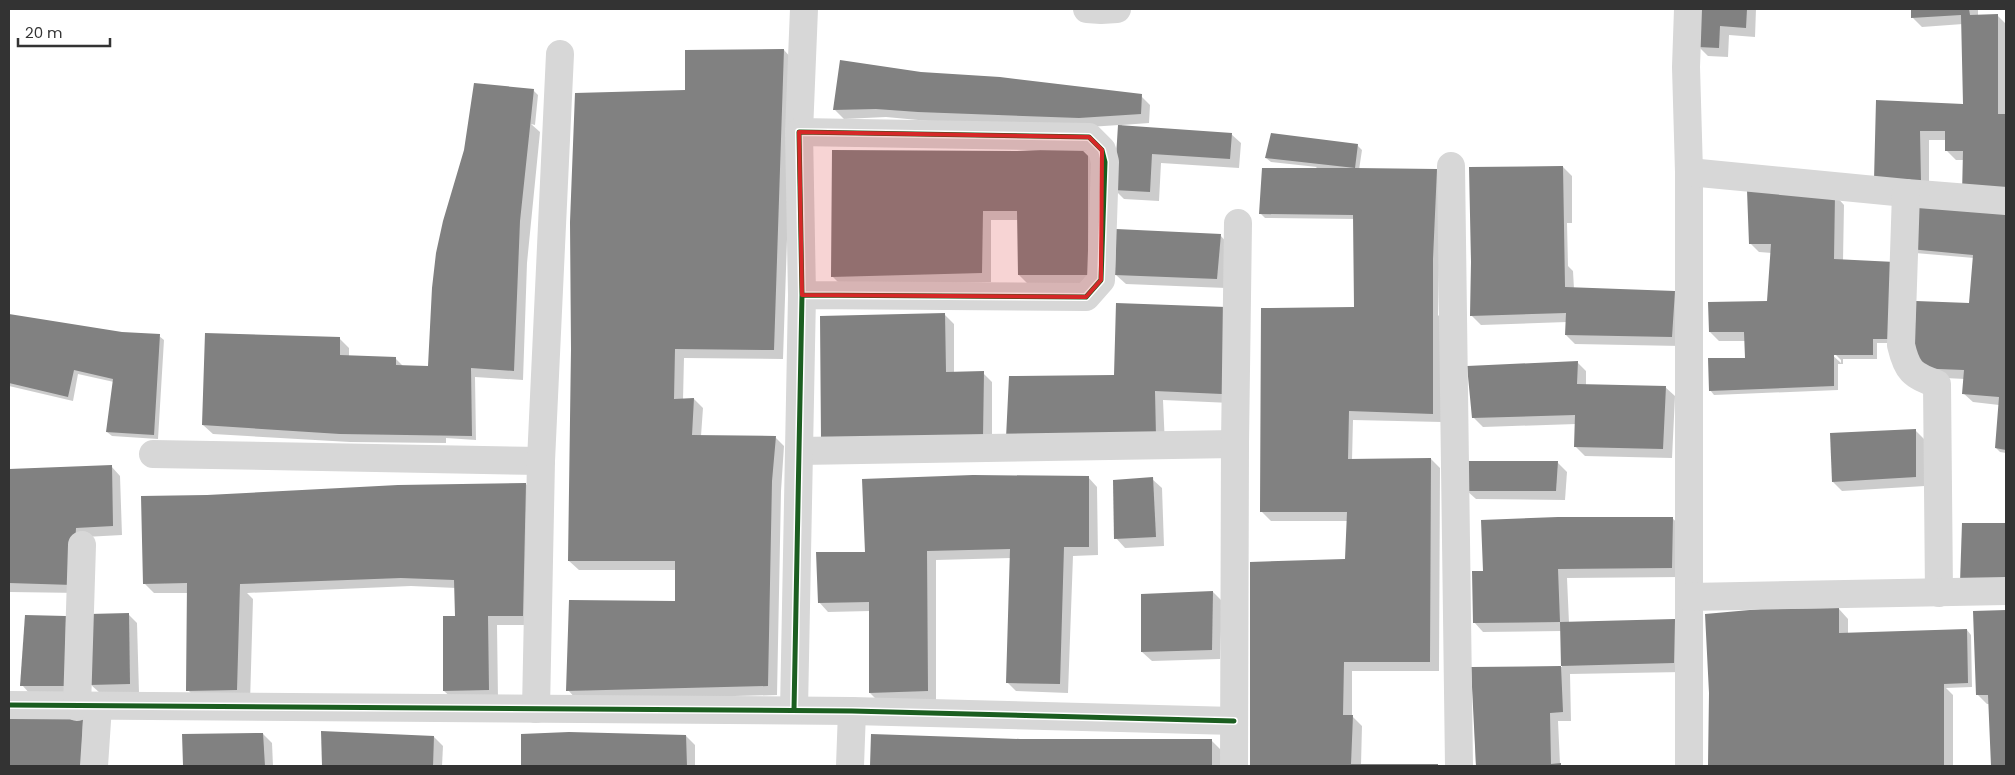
<svg xmlns="http://www.w3.org/2000/svg" width="2015" height="775" viewBox="0 0 2015 775" font-family="Poppins,sans-serif">
	<style>
		.shadow { fill: #0003; fill-rule: evenodd }
		.building { fill: #818181 }
		.lines { fill: none; stroke-linecap: round; stroke-linejoin: round }
		.minor { stroke: #d7d7d7; stroke-width: 28 }
		.cycleway-casing { stroke: #fff; stroke-width: 8 }
		.cycleway { stroke: #1b5e20; stroke-width: 5 }
		.marked { fill: #d62828; fill-opacity: 0.2; stroke: #d62828; stroke-width: 4; stroke-linejoin: round }
	</style>
	<rect width="100%" height="100%" fill="#fff"/>
	<g class="shadow">
		<path d="M1701,9H1756L1755,37L1729,35L1728,57L1708,56L1699,47Z"/>
		<path d="M1912,9H1978V16L1997,15L2006,24V203L1964,160H1956L1947,151V140H1929V191L1885,189L1878,101L1964,106L1963,24L1922,27L1913,18Z"/>
		<path d="M784,50L793,60L783,359L684,358L683,400L694,399L703,408L701,436L775,437L784,446L781,491L777,695L577,700L568,690L676,603L677,570H579L569,561L687,91Z"/>
		<path d="M921,73L1141,96L1150,105L1149,123L1122,125V127L1231,134L1241,143L1239,168L1161,163L1159,201L1124,199L1115,190L1119,125L1089,127L929,121L886,117L844,119L835,110Z"/>
		<path d="M533,90L538,95L535,125L531,124L540,132L527,263L523,380L475,377L476,440L446,438V443L350,442L213,434L203,425L339,338L349,348V357L395,358L404,367H430Z"/>
		<path d="M1357,145L1362,150L1359,170H1436L1441,174L1438,315L1447,324L1442,422L1353,420L1352,460L1431,459L1440,468L1439,671H1352V716L1362,726L1361,765L1438,766H1253L1251,563L1347,560L1348,521H1271L1261,511L1357,308L1355,219L1265,218L1261,214L1317,167L1271,162L1266,158Z"/>
		<path d="M1087,149L1097,159V284H1028L1019,275V220H991V282L842,286L832,276L1017,152Z"/>
		<path d="M1563,167L1572,176V223H1567L1568,266L1573,271L1574,289L1674,292L1684,302L1681,346L1575,344L1566,335L1567,322L1481,325L1471,315Z"/>
		<path d="M1835,195L1844,205L1843,261L1899,343H1877V359H1843V364H1838V390L1714,395L1710,390L1746,359V341H1719L1710,332L1768,302L1772,253L1759,252L1750,243ZM1831,350L1841,360V363L1829,352Z"/>
		<path d="M2006,210V453L2000,452L1996,448L1999,405L1973,402L1963,393L1965,379L1924,377L1970,304L1974,258L1915,253L1911,249Z"/>
		<path d="M1220,235L1229,245L1226,288L1126,284L1116,275Z"/>
		<path d="M1225,309L1231,403L1163,400L1165,446L1115,376Z"/>
		<path d="M944,314L954,324V373H983L992,382V446L831,449Z"/>
		<path d="M9,316L122,334L159,336L164,340L158,439L112,436L107,432L114,382L78,374L73,401L9,386Z"/>
		<path d="M1577,362L1586,371V385L1665,387L1675,396L1672,458L1585,456L1575,446L1576,424L1483,427L1473,417Z"/>
		<path d="M1916,431L1925,440V486L1842,491L1833,482Z"/>
		<path d="M1557,462L1567,472L1565,500L1476,499L1466,490Z"/>
		<path d="M111,466L120,476L122,535L85,537L81,593L9,592V470Z"/>
		<path d="M1088,477L1097,487L1098,555L1073,556L1068,693L1016,691L1007,682L1011,558L936,560V700L879,702L870,693V611L828,612L819,602L866,553Z"/>
		<path d="M1152,479L1162,488L1164,546L1125,548L1116,538Z"/>
		<path d="M526,484L535,494L532,625H497L498,699L454,700L444,691L457,617L456,588L411,586L247,593L253,599L250,703L201,704L188,690V593H154L145,584L207,496L398,486Z"/>
		<path d="M1672,518L1682,527L1680,577L1567,578L1569,623L1675,620L1684,630L1683,672L1570,674L1571,721H1558L1560,764L1562,766H1476L1472,668L1562,667V631L1483,632L1474,622L1487,572Z"/>
		<path d="M1964,524H2006V592Z"/>
		<path d="M1213,592L1222,601L1220,659L1152,661L1142,652V595Z"/>
		<path d="M1839,609L1848,619V634L1967,630L1971,635L1972,687L1946,688L1953,695V766H1710V692Z"/>
		<path d="M1974,612H2006V766H1993L1990,704H1987L1977,694Z"/>
		<path d="M128,614L137,623L139,693H100L90,684Z"/>
		<path d="M66,617L75,627L74,695H31L22,685Z"/>
		<path d="M9,717L82,718L92,728L90,766H9Z"/>
		<path d="M323,732L434,737L443,746L442,766H323Z"/>
		<path d="M263,734L272,743L273,766H185L184,736Z"/>
		<path d="M523,735L686,736L695,745V766H522Z"/>
		<path d="M873,735L1020,740H1211L1221,750V766H872Z"/>
	</g>
	<g class="building">
		<path d="M1700,9H1747L1746,28L1720,26L1719,48L1698,47Z"/>
		<path d="M1911,9H1969L1970,15L1998,14V114H2006V196L1962,194L1963,151H1945V131H1920L1921,182L1874,180L1876,100L1963,104L1961,15L1911,18Z"/>
		<path d="M784,49L774,350L675,349L674,399L694,398L692,435L776,436L772,481L768,686L566,691L569,600L675,601V561H568L571,349L570,222L575,93L685,90V50Z"/>
		<path d="M840,60L921,72L1000,77L1142,94L1141,114L1079,118L918,112L876,109L833,110Z"/>
		<path d="M474,83L534,89L520,221L514,371L471,368L472,436L340,434L202,425L205,333L340,337V355L396,357V365L428,366L432,288L436,253L443,221L464,150Z"/>
		<path d="M1118,125L1232,133L1230,159L1152,154L1150,192L1114,190Z"/>
		<path d="M1271,133L1358,144L1355,168L1437,169L1433,259V414L1349,411L1348,459L1431,458L1430,662H1344L1343,715H1353L1351,764H1438V766H1250V562L1345,559L1347,512H1260L1261,308L1354,307L1353,215L1259,214L1262,168H1355L1265,158Z"/>
		<path d="M1088,148V275H1018L1017,211H983L982,273L831,277L832,150L1017,151Z"/>
		<path d="M1563,166L1565,287L1675,291L1672,337L1565,335L1566,313L1470,316L1471,262L1469,167Z"/>
		<path d="M1747,190L1835,194L1834,259L1895,262V339H1873V355H1834V386L1709,391L1708,358H1745L1744,332H1709L1708,302L1767,301L1771,244H1749Z"/>
		<path d="M1915,206L2006,208V450L1995,448L1999,397L1962,394L1964,370L1913,368L1916,301L1969,303L1973,255L1910,249Z"/>
		<path d="M1116,229L1221,234L1217,279L1115,275Z"/>
		<path d="M1116,303L1226,307L1222,394L1155,391L1156,437L1006,438L1009,376L1114,375Z"/>
		<path d="M945,313L946,372L984,371L983,437L821,440L820,316Z"/>
		<path d="M9,314L122,332L160,334L154,435L106,432L113,379L74,370L68,397L9,383Z"/>
		<path d="M1578,361L1577,384L1666,386L1663,449L1574,447L1575,415L1472,418L1467,366Z"/>
		<path d="M1916,429V477L1832,482L1830,433Z"/>
		<path d="M1464,461H1558L1556,491H1465Z"/>
		<path d="M112,465L113,526L76,528L73,585L9,583V469Z"/>
		<path d="M973,475L1089,476V547H1064L1060,684L1006,683L1010,549L927,551L928,691L869,693V602L818,603L816,552H865L862,479Z"/>
		<path d="M1153,477L1156,537L1114,539L1113,480Z"/>
		<path d="M526,483L523,616H488L489,690L443,691V616H455L454,580L401,578L240,584L237,690L186,691L187,583L143,584L141,496L207,495L398,485Z"/>
		<path d="M1558,517H1673L1672,568L1558,569L1560,622L1473,623L1472,571H1483L1481,520Z"/>
		<path d="M1962,523H2006V583H1960Z"/>
		<path d="M1213,591L1212,650L1141,652V594Z"/>
		<path d="M1839,608V633L1967,629L1968,683L1944,684V766H1708L1709,693L1705,614L1761,609Z"/>
		<path d="M2006,610V766H1991L1988,695H1976L1973,611Z"/>
		<path d="M129,613L130,684L89,685V614Z"/>
		<path d="M25,615L66,616L65,686H20Z"/>
		<path d="M1675,619L1674,663L1561,666L1563,712L1550,713L1551,764L1561,763V766H1476L1471,667L1561,666L1560,622Z"/>
		<path d="M9,716L83,717L81,766H9Z"/>
		<path d="M321,731L434,736L433,766H322Z"/>
		<path d="M569,732L686,735L687,766H521V734Z"/>
		<path d="M263,733L265,766H183L182,734Z"/>
		<path d="M871,734L1020,739H1212V766H870Z"/>
	</g>
	<g class="lines">
		<g class="minor">
			<path d="M1087,9L1101,10L1117,9"/>
			<path d="M1688,9L1686,67L1689,172V766"/>
			<path d="M799,132L804,9"/>
			<path d="M1451,166L1459,766"/>
			<path d="M1689,172L1906,193L2006,201"/>
			<path d="M1906,193L1901,345C1907,371 1912,375 1937,384L1939,593"/>
			<path d="M799,451L1235,444"/>
			<path d="M153,454L541,461"/>
			<path d="M1689,597L2006,591"/>
			<path d="M9,705L852,711L1234,721"/>
			<path d="M77,707L82,545"/>
			<path d="M536,709L541,461L560,54"/>
			<path d="M794,710L802,295L799,132L1089,137L1102,150L1105,162L1101,280L1086,297L802,295"/>
			<path d="M94,766L98,706"/>
			<path d="M850,766L852,711"/>
			<path d="M1234,766L1235,444L1238,223"/>
		</g>
		<defs>
			<g id="cycleway">
				<path d="M9,705L852,711L1234,721"/>
				<path d="M794,710L802,295L799,132L1089,137L1102,150L1105,162L1101,280L1086,297L802,295"/>
			</g>
		</defs>
		<use href="#cycleway" class="cycleway-casing"/>
		<use href="#cycleway" class="cycleway"/>
	</g>
	<path class="marked" d="M799,132L1089,137L1102,150L1101,280L1086,297L802,295Z"/>
	<rect width="2015" height="775" fill="none" stroke="#333333" stroke-width="20"/>
	<path d="M18 38v8h92v-8" fill="none" stroke="#333333" stroke-width="2.5"/>
	<text x="25" y="38" font-size="15" fill="#333333" stroke="#ffffff" stroke-width="4" paint-order="stroke">20 m</text>
</svg>
